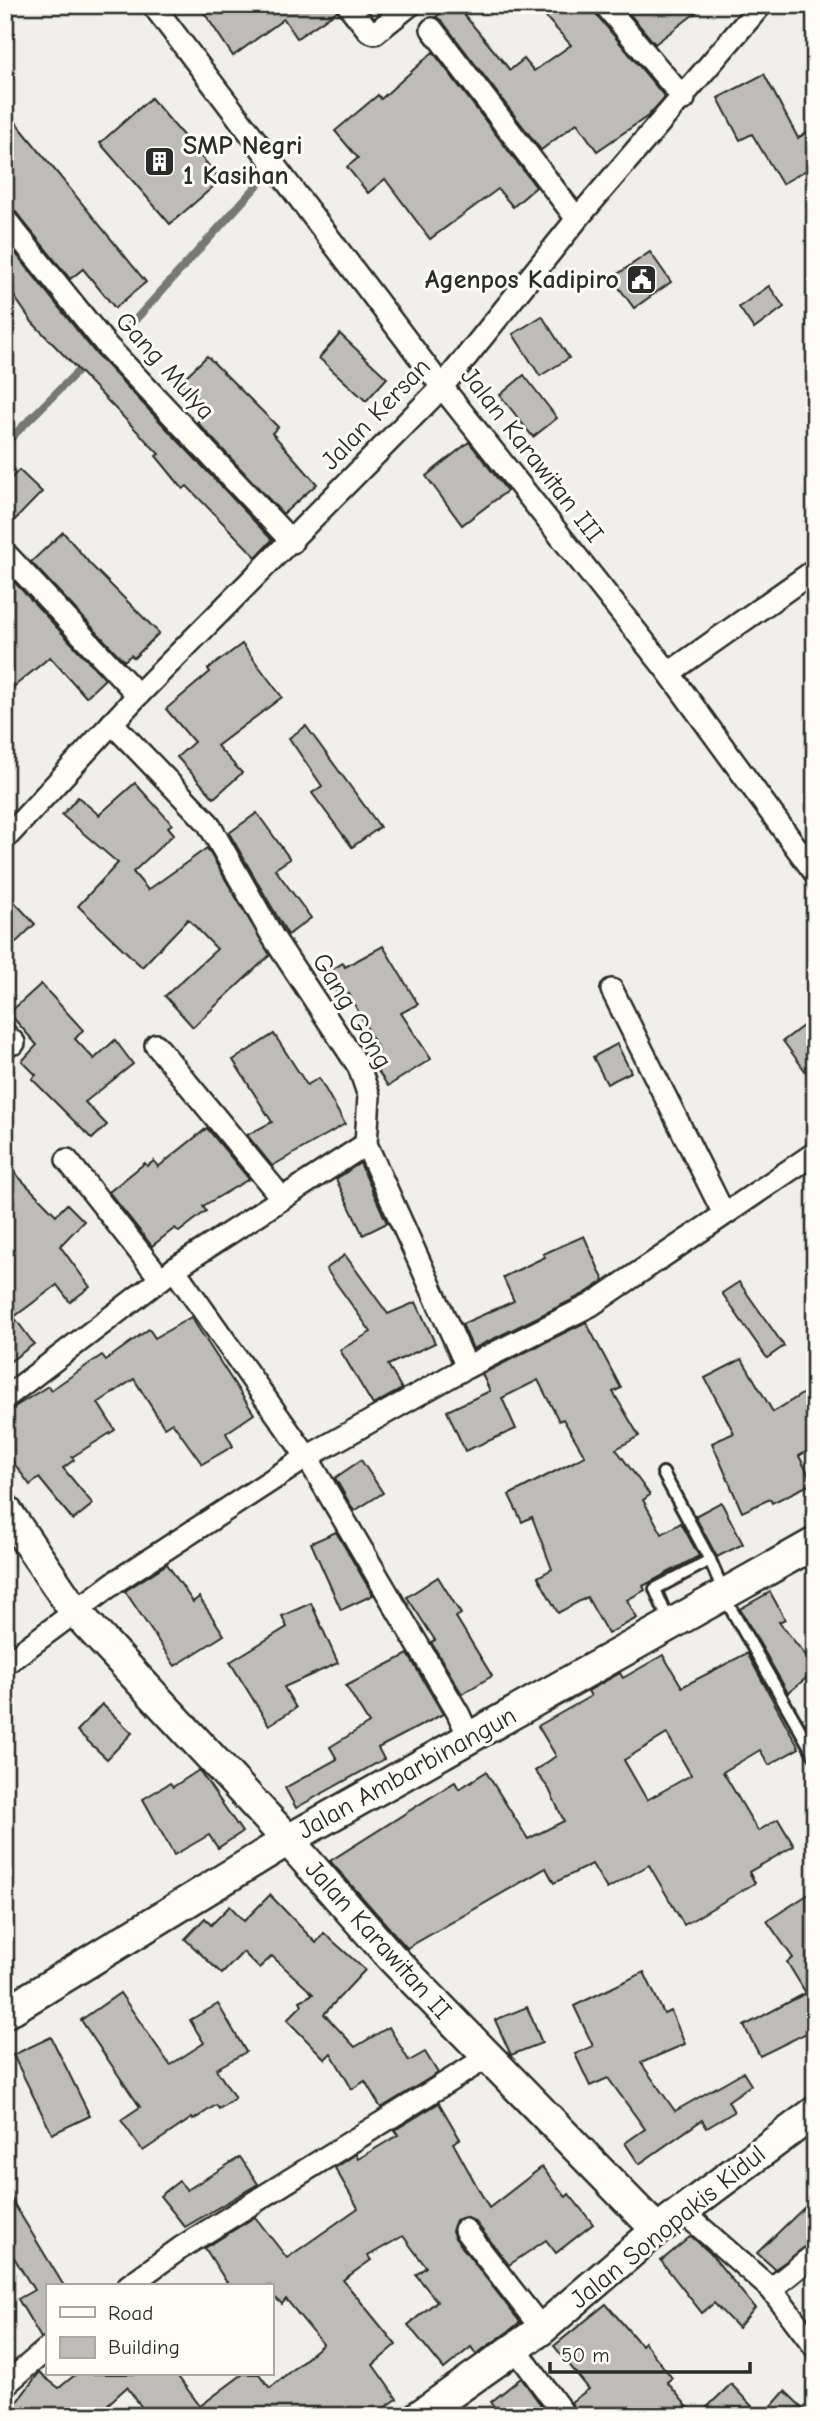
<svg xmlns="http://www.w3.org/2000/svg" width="820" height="2421" viewBox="0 0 820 2421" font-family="'Comic Neue',sans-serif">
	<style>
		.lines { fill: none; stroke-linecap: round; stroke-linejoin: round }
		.stream { stroke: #777775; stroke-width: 8 }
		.building { fill: #bdbcb8; stroke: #2b2b2b; stroke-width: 2; fill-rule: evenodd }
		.lane-casing { stroke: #2b2b2b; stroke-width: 16 }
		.street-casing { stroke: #2b2b2b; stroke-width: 26 }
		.secondary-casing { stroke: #2b2b2b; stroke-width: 35 }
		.lane { stroke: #fdfcf7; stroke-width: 10 }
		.street { stroke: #fdfcf7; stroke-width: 21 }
		.secondary { stroke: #fdfcf7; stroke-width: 30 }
		.labels { text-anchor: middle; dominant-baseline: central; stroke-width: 6; stroke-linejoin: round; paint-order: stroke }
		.poi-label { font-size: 26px; font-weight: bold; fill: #2b2b2b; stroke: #fdfcf7; text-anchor: start }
		.street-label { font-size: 26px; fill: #2b2b2b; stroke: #fdfcf7 }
	</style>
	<rect width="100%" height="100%" fill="#f0efeb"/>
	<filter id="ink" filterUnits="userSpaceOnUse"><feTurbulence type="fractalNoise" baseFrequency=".0143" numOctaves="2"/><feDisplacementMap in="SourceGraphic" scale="14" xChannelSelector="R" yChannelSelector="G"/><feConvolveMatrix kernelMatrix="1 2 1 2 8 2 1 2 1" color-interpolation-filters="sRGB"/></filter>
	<g filter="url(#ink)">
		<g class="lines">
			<g class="stream">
				<path d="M127,329L264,178"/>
				<path d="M5,444L85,364"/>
			</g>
		</g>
		<g class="building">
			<path d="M199,5H335L337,11L297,38L284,19L233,56Z"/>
			<path d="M450,5H456L510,70L524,59L534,71L571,45L535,5H592L595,13L665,97L648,116L597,151L577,123L541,150L442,21L436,17Z"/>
			<path d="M622,5H706L655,44Z"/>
			<path d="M433,52L536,187L513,207L498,189L430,239L385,179L368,193L347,167L358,158L335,131L378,95L381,99Z"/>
			<path d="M764,74L798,138L815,127V165L782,184L752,134L740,140L718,98Z"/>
			<path d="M151,98L221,180L170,224L100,143Z"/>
			<path d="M5,109L146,282L115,308L83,269L70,279L15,211L5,206Z"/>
			<path d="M5,240L97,355L272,540L256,557L187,486L183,489L156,456L159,454L32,322L5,283Z"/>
			<path d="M650,252L671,282L634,308L612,278Z"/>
			<path d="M769,286L784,307L754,329L739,307Z"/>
			<path d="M542,316L569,358L540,376L513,334Z"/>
			<path d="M340,334L387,378L366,401L319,358Z"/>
			<path d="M207,356L278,427L272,433L317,484L283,514L197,422L210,412L180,382Z"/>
			<path d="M524,375L557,418L533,437L500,395Z"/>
			<path d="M469,442L507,491L462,525L426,476Z"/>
			<path d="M19,470L42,492L5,530V484Z"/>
			<path d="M63,532L91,565L159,633L134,658L131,655L124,661L31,562Z"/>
			<path d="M5,572L105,679L86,697L50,657L5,694Z"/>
			<path d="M242,644L282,697L217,746L242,773L214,798L177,757L194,742L166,709L210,672L208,669Z"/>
			<path d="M306,726L380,827L352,847L312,793L322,786L289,738Z"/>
			<path d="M135,783L172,824L168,827L174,834L133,872L148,890L207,848L270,955L193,1027L165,996L217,949L188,919L142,967L78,906L118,863L62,815L78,797L99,815Z"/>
			<path d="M257,813L290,859L275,869L311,918L288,935L229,833Z"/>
			<path d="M5,892L35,924L5,953Z"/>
			<path d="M383,946L418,1004L401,1013L431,1059L388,1086L369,1058L379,1051L349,994L341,999L325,974L343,963L345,967Z"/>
			<path d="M41,984L83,1030L75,1039L94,1059L115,1040L133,1064L85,1102L107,1125L92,1139L32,1079L36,1075L22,1061L37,1045L9,1013Z"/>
			<path d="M815,1017V1084L783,1041Z"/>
			<path d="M274,1034L307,1085L319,1078L345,1124L272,1166L247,1135L272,1122L233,1060Z"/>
			<path d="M617,1044L631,1072L607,1084L593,1057Z"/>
			<path d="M207,1128L249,1179L203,1206L206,1211L179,1232L175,1228L152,1246L109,1192L145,1163L147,1166L154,1161L158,1167Z"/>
			<path d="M5,1163L56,1215L67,1204L84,1221L60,1246L90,1287L70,1302L57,1285L14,1317L34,1344L5,1365Z"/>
			<path d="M360,1163L387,1223L363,1235L336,1179Z"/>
			<path d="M584,1236L604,1281L584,1294L473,1349L462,1324L514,1301L503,1277L545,1257L543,1254Z"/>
			<path d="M345,1255L388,1314L416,1302L435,1343L388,1365L402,1389L373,1405L340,1350L371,1332L326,1269Z"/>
			<path d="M739,1282L784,1346L767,1358L722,1293Z"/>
			<path d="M191,1317L254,1414L226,1433L233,1446L202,1464L172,1422L164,1427L134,1379L98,1403L115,1430L72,1457L74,1460L63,1468L93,1504L73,1520L39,1478L30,1485L5,1451V1413L48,1386L51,1390L102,1355L106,1360L149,1329L155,1338Z"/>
			<path d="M586,1322L621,1388L613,1392L639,1436L616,1449L650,1495L643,1500L662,1534L681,1523L699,1556L643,1586L645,1590L627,1600L637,1618L608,1634L587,1597L558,1613L538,1577L552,1569L532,1517L522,1522L509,1495L585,1456L563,1419L559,1421L538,1380L502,1398L516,1429L465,1451L447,1411L490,1391L482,1374Z"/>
			<path d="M742,1359L773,1412L815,1386V1446L799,1456L813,1483L772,1503L770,1499L742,1512L712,1443L734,1433L705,1378Z"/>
			<path d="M361,1460L383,1493L354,1511L335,1478Z"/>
			<path d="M721,1502L743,1544L717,1557L695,1516Z"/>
			<path d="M336,1532L373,1595L341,1610L311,1543Z"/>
			<path d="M167,1564L193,1602L199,1597L224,1635L175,1666L125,1591Z"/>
			<path d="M438,1577L461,1614L456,1617L492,1676L462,1694L431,1642L435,1640L407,1597Z"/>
			<path d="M770,1592L785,1619L779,1622L815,1667V1671L788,1693L740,1609Z"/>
			<path d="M311,1603L338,1663L284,1687L296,1708L269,1725L230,1662L287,1627L282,1616Z"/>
			<path d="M747,1653L799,1748L769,1765L760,1750L723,1772L758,1831L778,1819L794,1846L749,1872L755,1883L684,1925L649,1865L607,1889L592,1864L554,1883L546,1868L407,1948L330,1861L455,1782L459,1789L486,1772L528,1839L564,1821L549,1789L535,1771L556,1756L538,1726L591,1696L588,1691L620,1673L623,1678L663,1655L682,1687ZM667,1734L691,1775L647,1800L624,1760Z"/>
			<path d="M408,1654L443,1714L378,1748L384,1759L296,1808L285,1788L337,1759L330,1747L369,1723L346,1686Z"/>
			<path d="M102,1704L132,1733L107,1759L77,1731Z"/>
			<path d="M199,1770L242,1832L218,1848L209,1835L174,1855L143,1799L170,1783L173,1787Z"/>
			<path d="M815,1890V2029L760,2056L744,2026L806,1993L787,1962L793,1958L767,1921Z"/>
			<path d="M270,1895L316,1943L324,1933L365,1970L324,2014L355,2047L389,2027L409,2061L425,2052L438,2073L381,2108L365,2081L352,2089L331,2053L325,2059L287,2020L302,2005L300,2001L313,1994L272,1956L259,1968L243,1952L222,1974L185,1939L205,1918L211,1925L230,1906L244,1921Z"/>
			<path d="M644,1972L664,2014L671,2011L685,2044L641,2063L675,2111L743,2072L751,2085L728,2101L734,2112L707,2128L702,2120L639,2164L625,2143L645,2129L608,2078L590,2086L575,2054L593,2046L574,2006Z"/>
			<path d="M120,1993L170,2065L204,2043L190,2020L218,2004L246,2052L216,2069L235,2098L219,2109L216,2105L193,2120L192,2118L143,2151L121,2120L140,2107L81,2020Z"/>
			<path d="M527,2007L542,2043L511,2055L495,2020Z"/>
			<path d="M51,2037L90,2116L52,2134L13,2055Z"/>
			<path d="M439,2103L460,2139L453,2143L489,2208L542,2167L566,2197L569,2194L593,2224L556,2253L546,2240L509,2265L475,2221L464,2217L456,2220L452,2231L455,2238L520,2322L509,2331L476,2354L471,2347L444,2369L408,2325L437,2301L416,2275L426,2267L403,2236L368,2256L371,2260L343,2280L396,2345L373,2365L397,2399L373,2416H148L127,2387L95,2416H6L39,2373L59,2388L76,2374H176L200,2406L243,2374H259L270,2388L323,2344L286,2299L282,2304L271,2294V2286H229L205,2248L255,2217L287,2258L358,2208L335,2168L356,2154L358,2159L398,2135L395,2130Z"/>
			<path d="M240,2157L258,2184L185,2227L160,2196L179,2181L187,2190Z"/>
			<path d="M5,2189L64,2286H47V2336L41,2338L18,2299L34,2290L5,2243Z"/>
			<path d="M815,2197V2241L775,2269L757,2253Z"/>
			<path d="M691,2236L710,2253L755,2308L738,2328L714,2303L702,2313L661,2261Z"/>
			<path d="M606,2304L641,2345L644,2342L672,2378L667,2382L695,2416H578L571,2402L589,2389L554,2346Z"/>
			<path d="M521,2378L549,2416H501L491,2402Z"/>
			<path d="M731,2384L761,2416H698Z"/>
			<path d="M785,2391L811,2416H763Z"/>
		</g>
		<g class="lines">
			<defs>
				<g id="lane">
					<path d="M663,1473L710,1560L731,1609L815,1756"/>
					<path d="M669,1622L655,1589L710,1560"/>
				</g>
				<g id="street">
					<path d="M153,5L442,387L669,673L815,873"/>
					<path d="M348,5L369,31L375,33L410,5"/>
					<path d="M605,5L684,99"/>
					<path d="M432,29L577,219"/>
					<path d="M5,219L107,346L292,542"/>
					<path d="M5,553L138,695"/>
					<path d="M669,673L815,570"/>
					<path d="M112,723L208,823L273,937L359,1067L369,1096L366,1144L467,1367"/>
					<path d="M5,839L138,695L442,387L577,219L761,5"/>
					<path d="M612,990L724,1214"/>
					<path d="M5,1034L14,1043"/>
					<path d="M156,1045L281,1197"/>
					<path d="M67,1160L161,1279"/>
					<path d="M174,1269L307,1457L458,1713L470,1739"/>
					<path d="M5,1398L174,1269L366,1144"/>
					<path d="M5,1664L115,1582L307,1457L467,1367L591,1305L815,1153"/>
					<path d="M683,2212L771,2289L815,2347"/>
					<path d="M465,2230L542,2329"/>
					<path d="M128,2286L182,2247L486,2058"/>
					<path d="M771,2289L815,2254"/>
					<path d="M515,2348L565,2416"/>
					<path d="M5,2385L47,2349"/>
				</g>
				<g id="secondary">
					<path d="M5,1509L74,1610L288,1840L391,1957L657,2230"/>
					<path d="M5,2013L288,1840L815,1543"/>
					<path d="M419,2416L542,2329L657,2230L815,2112"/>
				</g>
			</defs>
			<use href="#lane" class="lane-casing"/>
			<use href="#street" class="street-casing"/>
			<use href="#secondary" class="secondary-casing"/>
			<use href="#lane" class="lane"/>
			<use href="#street" class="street"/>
			<use href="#secondary" class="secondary"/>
		</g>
	</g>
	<defs>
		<symbol id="building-square" viewBox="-11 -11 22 22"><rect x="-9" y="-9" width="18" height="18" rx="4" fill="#2b2b2b" stroke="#fdfcf7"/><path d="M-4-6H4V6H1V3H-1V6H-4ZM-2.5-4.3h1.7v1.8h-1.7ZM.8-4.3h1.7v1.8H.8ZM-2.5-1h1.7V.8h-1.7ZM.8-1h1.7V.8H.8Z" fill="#fff"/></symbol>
		<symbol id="civic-square" viewBox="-11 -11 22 22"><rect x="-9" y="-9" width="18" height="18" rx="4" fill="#2b2b2b" stroke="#fdfcf7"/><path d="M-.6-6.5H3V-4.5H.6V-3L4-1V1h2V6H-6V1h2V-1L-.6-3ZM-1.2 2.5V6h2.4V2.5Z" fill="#fff"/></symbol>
	</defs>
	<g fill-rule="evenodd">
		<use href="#building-square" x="142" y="144" width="35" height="35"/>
		<use href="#civic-square" x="624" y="262" width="35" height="35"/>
	</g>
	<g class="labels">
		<g class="poi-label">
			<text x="183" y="146">SMP Negri<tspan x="183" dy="30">1 Kasihan</tspan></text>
			<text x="619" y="280" text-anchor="end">Agenpos Kadipiro</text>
		</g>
		<g class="street-label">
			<text transform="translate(165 366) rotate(48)">Gang Mulya</text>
			<text transform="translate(376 414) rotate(-46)">Jalan Kersan</text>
			<text transform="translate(532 455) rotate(52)">Jalan Karawitan III</text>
			<text transform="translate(352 1011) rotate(59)">Gang Gong</text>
			<text transform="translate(407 1773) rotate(-29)">Jalan Ambarbinangun</text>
			<text transform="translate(378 1940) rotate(48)">Jalan Karawitan II</text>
			<text transform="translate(668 2227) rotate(-39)">Jalan Sonopakis Kidul</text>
		</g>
	</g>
	<rect width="820" height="2421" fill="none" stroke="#fdfcf7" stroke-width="28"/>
	<rect x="14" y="14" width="792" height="2393" fill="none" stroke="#2b2b2b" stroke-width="2.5" filter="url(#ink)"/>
	<rect x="46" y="2284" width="228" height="91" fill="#fdfcf7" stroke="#a9a8a5" stroke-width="2"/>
	<rect x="60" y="2307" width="35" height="10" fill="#fdfcf7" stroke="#a9a8a5" stroke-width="2"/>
	<text x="108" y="2320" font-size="21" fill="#2b2b2b">Road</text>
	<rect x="60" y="2337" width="35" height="21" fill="#bdbcb8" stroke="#a9a8a5" stroke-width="2"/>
	<text x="108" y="2354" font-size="21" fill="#2b2b2b">Building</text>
	<path d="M550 2362v10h200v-10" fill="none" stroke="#2b2b2b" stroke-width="3.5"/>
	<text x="561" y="2362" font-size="21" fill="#2b2b2b" stroke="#fdfcf7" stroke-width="5" paint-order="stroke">50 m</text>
</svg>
